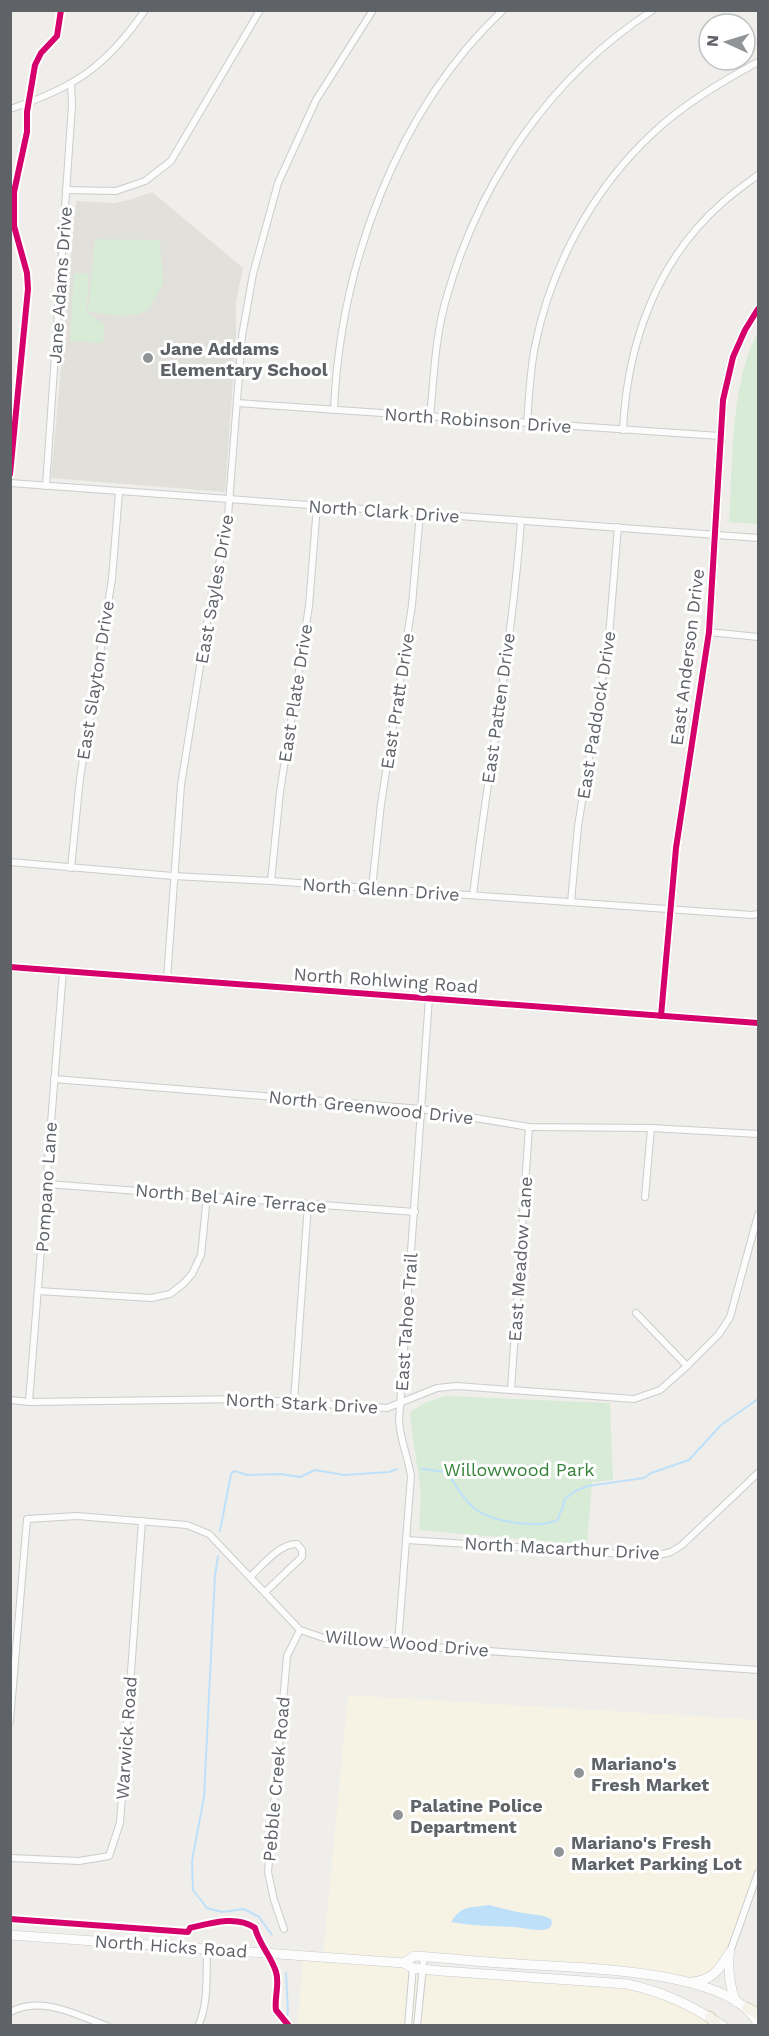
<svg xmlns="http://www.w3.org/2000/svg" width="769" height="2036" viewBox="0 0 769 2036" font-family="'Work Sans',sans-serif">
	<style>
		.commercial { fill: #f7f3e4 }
		.education { fill: #e2e0da }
		.green { fill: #d8ebd6 }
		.water { fill: #bfe0f9 }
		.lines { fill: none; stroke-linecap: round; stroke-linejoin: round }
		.stream { stroke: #bfe0f9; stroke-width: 2 }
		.street-casing { stroke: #cbcccc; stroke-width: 8 }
		.secondary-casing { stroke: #cacacb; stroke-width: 10 }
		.primary-casing { stroke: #d7ceb8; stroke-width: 12 }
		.street { stroke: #fdfcfc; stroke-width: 6 }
		.secondary { stroke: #fdfcfc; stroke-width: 9 }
		.primary { stroke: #f4f2e9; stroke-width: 10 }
		.cycleway-casing { stroke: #fff; stroke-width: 10 }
		.cycleway { stroke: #d6006c; stroke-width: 6 }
		.poi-dot { fill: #919496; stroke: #fff; stroke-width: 2 }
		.labels { text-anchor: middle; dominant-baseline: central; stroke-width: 6; stroke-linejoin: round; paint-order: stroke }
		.street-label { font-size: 18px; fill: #5f6368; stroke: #fff }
		.poi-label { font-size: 18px; font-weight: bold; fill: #5f6368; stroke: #fff; text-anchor: start }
		.park-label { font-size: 18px; fill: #348238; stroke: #fff }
	</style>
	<rect width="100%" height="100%" fill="#efeeea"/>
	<path class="commercial" d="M348,1695L758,1720V1873L730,1952L702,1981L646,1973L424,1956L404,1962L656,1990L717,2025L298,2026L303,1956L323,1957Z"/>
	<path class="education" d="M152,192L243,268L236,302V339L225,492L51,478L76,201L114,203L129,200Z"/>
	<g class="green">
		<path d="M95,239L160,240L163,283L149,309L139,314L124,316L88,312Z"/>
		<path d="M76,273L88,274L89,275L86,313L104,324L103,343L70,341L74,275Z"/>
		<path d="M758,332V524L729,522C733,464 730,383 758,332Z"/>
		<path d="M446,1396L610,1403L613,1480L592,1482L587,1545L419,1530L421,1493L410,1417L411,1411L427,1402Z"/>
	</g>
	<path class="water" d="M489,1905L517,1912L544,1916L551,1919L552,1923L550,1928C537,1933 525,1927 512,1927C491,1926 472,1926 451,1922C462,1904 472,1908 489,1905Z"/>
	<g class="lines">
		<g class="stream">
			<path d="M422,1469L447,1472C455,1484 462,1498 473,1507C490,1522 537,1529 558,1520L561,1510L563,1508L564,1500L575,1491L588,1486L644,1478L651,1473L689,1460L721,1425L758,1399"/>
			<path d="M220,1531L231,1474L234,1471L248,1475L281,1474L300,1477L315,1470L344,1475L389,1472L397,1469"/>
			<path d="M218,1556L215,1575L204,1797L192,1861L193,1890L207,1908L222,1912L244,1909L259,1917L272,1935"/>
			<path d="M285,2026L288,2011L286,1973"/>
		</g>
		<defs>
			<g id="street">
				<path d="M10,109C74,88 107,66 145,10"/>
				<path d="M66,190L116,191L145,181L171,161L260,10"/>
				<path d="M237,403L720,436"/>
				<path d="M334,410C340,266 396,111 503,10"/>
				<path d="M430,417C434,377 435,335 447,296C480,180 551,76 653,10"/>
				<path d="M527,423C529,397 530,371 535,346C551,266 593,189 653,133C684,104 721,82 758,62"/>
				<path d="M623,430C627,345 656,261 722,203C733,193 746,184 758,175"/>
				<path d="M10,483L758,538"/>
				<path d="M46,486L72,105L71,84"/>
				<path d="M709,632L758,637"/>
				<path d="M10,862L173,876L271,881L752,915L758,914"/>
				<path d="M71,868L80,778L112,579L119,492"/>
				<path d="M271,881L280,792L309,606L317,506"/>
				<path d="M372,888L381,804L412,605L420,513"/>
				<path d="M473,895C488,770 512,646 521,521"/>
				<path d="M571,902L578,826L609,636L618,527"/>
				<path d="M167,979L181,785L214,579L226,542L242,336L253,274L278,183L316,100L373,10"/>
				<path d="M54,1079L421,1109L529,1127L651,1128L758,1134"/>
				<path d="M47,1184L415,1212"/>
				<path d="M645,1197L651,1128"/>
				<path d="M38,1291L151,1298L170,1294L183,1284L192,1274L201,1255L207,1196"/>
				<path d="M636,1313L687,1366"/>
				<path d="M511,1390L529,1127"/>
				<path d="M10,1400L29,1402L244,1399L387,1408L437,1388L457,1386L634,1399L660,1390L687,1366L719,1334L730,1317L758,1215"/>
				<path d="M294,1401L308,1204"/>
				<path d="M29,1402L63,971"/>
				<path d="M407,1540L655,1556L671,1552L682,1545L758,1473"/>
				<path d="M250,1577C262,1566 280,1543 297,1544L302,1550V1557L265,1592"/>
				<path d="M398,1644L411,1476C408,1457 400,1440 399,1420L429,998"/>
				<path d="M10,1721L27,1519L77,1516L187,1525L209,1534L300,1630L330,1640L758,1670"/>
				<path d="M10,1858L79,1861L109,1856L120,1823L142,1521"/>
				<path d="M284,1929L274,1900L268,1872L287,1656L300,1630"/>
				<path d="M730,1952L758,1873"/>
				<path d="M10,2012C42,1995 76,2015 107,2026"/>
				<path d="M198,2026C209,2004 206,1973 207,1949"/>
				<path d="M408,2026L413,1966"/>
				<path d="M417,2026L424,1956"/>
			</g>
			<g id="secondary">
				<path d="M10,967L758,1023"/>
				<path d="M661,1016L676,848L709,632L723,400L733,357L745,330L758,309"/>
				<path d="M10,1935L404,1963L413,1968L441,1971L627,1984C663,1992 691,2005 723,2026"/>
				<path d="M729,1955C728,1972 729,1986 736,2002"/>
				<path d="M404,1963L414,1956C448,1958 483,1962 518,1964C573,1968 732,1968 758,2024"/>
				<path d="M692,1982C714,1980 719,1969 730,1952"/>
			</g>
			<g id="primary">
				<path d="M747,2008L758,2014"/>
				<path d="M710,2017L717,2026"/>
			</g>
		</defs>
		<use href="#street" class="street-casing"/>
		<use href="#secondary" class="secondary-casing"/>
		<use href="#primary" class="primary-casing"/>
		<use href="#street" class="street"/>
		<use href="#secondary" class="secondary"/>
		<use href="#primary" class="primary"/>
		<defs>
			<g id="cycleway">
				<path d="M10,474L28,289L27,273L14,226V192L27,132V112L35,65L41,53L57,36L61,10"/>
				<path d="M10,967L758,1023"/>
				<path d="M661,1016L676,848L709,632L723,400L733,357L745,330L758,309"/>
				<path d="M10,1919L188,1932L190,1928C211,1923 237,1915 255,1928C259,1944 271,1956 276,1972C280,1984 274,1998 276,2010L289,2026"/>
			</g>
		</defs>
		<use href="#cycleway" class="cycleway-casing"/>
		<use href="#cycleway" class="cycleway"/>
	</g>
	<g class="poi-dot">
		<circle cx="148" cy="358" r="6"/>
		<circle cx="579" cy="1773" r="6"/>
		<circle cx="398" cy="1815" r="6"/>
		<circle cx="559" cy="1852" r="6"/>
	</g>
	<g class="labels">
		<g class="street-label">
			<text transform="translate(60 285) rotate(-86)">Jane Adams Drive</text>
			<text transform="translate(478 420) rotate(4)">North Robinson Drive</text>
			<text transform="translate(384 511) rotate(4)">North Clark Drive</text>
			<text transform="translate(214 589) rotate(-80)">East Sayles Drive</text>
			<text transform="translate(687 657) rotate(-83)">East Anderson Drive</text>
			<text transform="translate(95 680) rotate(-81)">East Slayton Drive</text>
			<text transform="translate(295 693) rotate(-81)">East Plate Drive</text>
			<text transform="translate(397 701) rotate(-81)">East Pratt Drive</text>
			<text transform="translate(498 708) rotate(-82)">East Patten Drive</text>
			<text transform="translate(596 715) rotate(-81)">East Paddock Drive</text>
			<text transform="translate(381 889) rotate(4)">North Glenn Drive</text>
			<text transform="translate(386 980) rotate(4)">North Rohlwing Road</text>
			<text transform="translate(371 1107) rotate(6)">North Greenwood Drive</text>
			<text transform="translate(46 1187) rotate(-86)">Pompano Lane</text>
			<text transform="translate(231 1198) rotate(5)">North Bel Aire Terrace</text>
			<text transform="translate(520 1259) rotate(-86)">East Meadow Lane</text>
			<text transform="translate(406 1322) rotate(-86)">East Tahoe Trail</text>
			<text transform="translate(302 1403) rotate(3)">North Stark Drive</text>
			<text transform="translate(562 1548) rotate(3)">North Macarthur Drive</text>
			<text transform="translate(407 1643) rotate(5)">Willow Wood Drive</text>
			<text transform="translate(126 1738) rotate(-86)">Warwick Road</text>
			<text transform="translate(276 1779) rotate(-85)">Pebble Creek Road</text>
			<text transform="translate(171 1946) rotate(4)">North Hicks Road</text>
		</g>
		<g class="poi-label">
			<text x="160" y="348">Jane Addams<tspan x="160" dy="21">Elementary School</tspan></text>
			<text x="591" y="1763">Mariano's<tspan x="591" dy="21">Fresh Market</tspan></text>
			<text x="410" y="1805">Palatine Police<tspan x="410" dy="21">Department</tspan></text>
			<text x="571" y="1842">Mariano's Fresh<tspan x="571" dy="21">Market Parking Lot</tspan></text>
		</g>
		<g class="park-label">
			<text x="519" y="1469">Willowwood Park</text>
		</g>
	</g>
	<rect width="769" height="2036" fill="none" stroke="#5f6368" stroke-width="24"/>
	<g transform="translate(727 42) rotate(274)"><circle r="28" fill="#ffffff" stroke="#bfc1c3" stroke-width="1.5"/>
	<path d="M0-4.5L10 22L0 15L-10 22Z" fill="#919496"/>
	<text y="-9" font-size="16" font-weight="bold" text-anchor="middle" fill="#5f6368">N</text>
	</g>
</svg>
